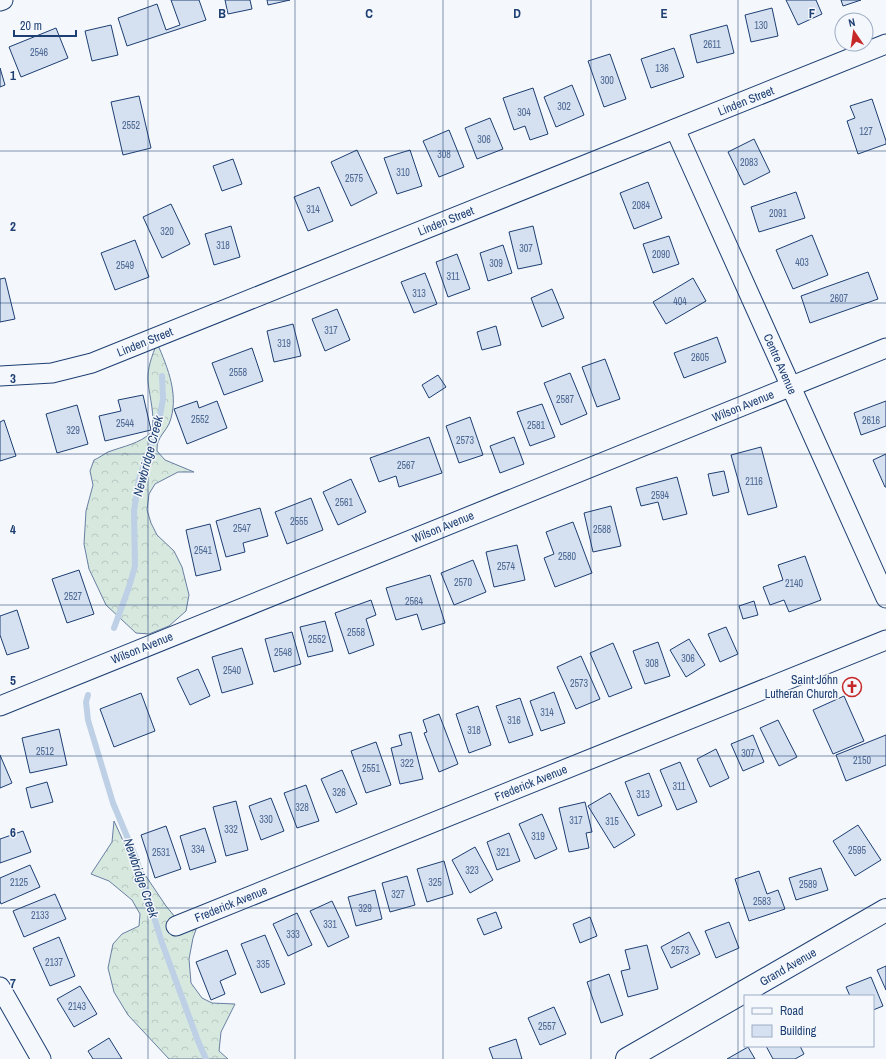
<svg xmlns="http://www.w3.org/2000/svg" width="886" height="1059" viewBox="0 0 886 1059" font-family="'Archivo Narrow',sans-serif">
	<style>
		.forest { fill: url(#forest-crowns); stroke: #687fa3 }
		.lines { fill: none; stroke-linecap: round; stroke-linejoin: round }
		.stream { stroke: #bed0e5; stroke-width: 6 }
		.building { fill: #d5e0f0; stroke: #1d3f73 }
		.minor-casing { stroke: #1d3f73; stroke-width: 21 }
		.tertiary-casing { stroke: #1d3f73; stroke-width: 24 }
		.minor { stroke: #f4f7fb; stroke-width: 19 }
		.tertiary { stroke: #f4f7fb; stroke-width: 22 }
		.grid { fill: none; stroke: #1d3f73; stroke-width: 1; stroke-opacity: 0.55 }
		.labels { text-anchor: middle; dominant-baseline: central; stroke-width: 3; stroke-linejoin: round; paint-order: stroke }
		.number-label { font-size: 10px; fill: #4b6792 }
		.street-label { font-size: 12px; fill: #1d3f73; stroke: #f4f7fb }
		.poi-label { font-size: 12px; fill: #1d3f73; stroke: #f4f7fb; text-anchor: end }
		.water-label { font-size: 13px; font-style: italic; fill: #1d3f73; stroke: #f4f7fb }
		.grid-label { font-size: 13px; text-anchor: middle; font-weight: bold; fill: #1d3f73; stroke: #f4f7fb; stroke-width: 3; stroke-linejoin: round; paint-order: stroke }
	</style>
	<defs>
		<pattern id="forest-crowns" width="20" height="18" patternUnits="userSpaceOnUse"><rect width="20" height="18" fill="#d7e8df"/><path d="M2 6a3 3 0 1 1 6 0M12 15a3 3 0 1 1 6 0" fill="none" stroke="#b8c8c3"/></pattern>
	</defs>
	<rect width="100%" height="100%" fill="#f4f7fb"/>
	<g class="forest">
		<path d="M157,343C168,368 180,397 169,424C166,430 160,436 158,442C157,445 157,449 157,451L165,460L194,472H178L155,484L149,494L147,510L151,523L157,535L174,551L182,567L189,595L186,611L169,626L149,634L136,633L106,605L89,569L84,544L86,511L93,485L90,471L94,460C99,458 104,454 108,452C124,446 139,444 152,432C155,415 150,399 148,382C147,368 152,356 157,343Z"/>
		<path d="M114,821L125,845L166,906L175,917L198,924L193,938L189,959L191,983L202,998L212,1003L235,1004L221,1032L219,1051L228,1059H169L128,1015L114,992L108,968L113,944L122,934L139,926L140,914L132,900L109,881L91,874L112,842Z"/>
	</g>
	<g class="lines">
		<g class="stream">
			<path d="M114,628L129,587L135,566L134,511L139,479L158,426L163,399L162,376"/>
			<path d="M88,695L86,702L88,720L113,803L136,858L162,943L198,1041L206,1059"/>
		</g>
	</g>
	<g class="building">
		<path d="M171,0H199L206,20L127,46L118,18L157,4L166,30L180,25Z"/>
		<path d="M225,0H250L252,9L228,14Z"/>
		<path d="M267,0H290L268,5Z"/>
		<path d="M786,0H816L822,14L798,25Z"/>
		<path d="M841,0H861L843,6Z"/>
		<path d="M772,8L778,36L751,42L745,15Z"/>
		<path d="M111,25L118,55L92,61L85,31Z"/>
		<path d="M727,25L734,53L697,63L690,35Z"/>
		<path d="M56,28L68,58L21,77L9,47Z"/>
		<path d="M674,48L684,77L651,88L641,59Z"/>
		<path d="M610,54L626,99L604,107L588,61Z"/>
		<path d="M0,68L5,85L0,87Z"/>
		<path d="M572,85L584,115L556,127L544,97Z"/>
		<path d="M533,88L548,134L530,140L525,126L514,130L503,98Z"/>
		<path d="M139,96L151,148L123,155L111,102Z"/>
		<path d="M872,99L886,141V144L858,154L847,121L855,118L850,106Z"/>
		<path d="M490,118L503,149L477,159L465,128Z"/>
		<path d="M449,130L464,167L439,177L423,141Z"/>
		<path d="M754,139L770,172L744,185L728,152Z"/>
		<path d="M357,150L377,193L351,206L331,162Z"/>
		<path d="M410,150L422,186L397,194L384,158Z"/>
		<path d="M233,159L242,184L222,191L213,166Z"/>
		<path d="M648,182L662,218L634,229L620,193Z"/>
		<path d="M319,187L333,221L308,231L294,197Z"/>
		<path d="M796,192L805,218L759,232L751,207Z"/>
		<path d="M171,204L190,244L162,258L143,217Z"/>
		<path d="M231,226L240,257L214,265L205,234Z"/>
		<path d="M533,226L542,264L518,269L509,232Z"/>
		<path d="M812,235L828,275L793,289L776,250Z"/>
		<path d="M669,236L679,264L653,273L643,244Z"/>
		<path d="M135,240L149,277L115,290L101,253Z"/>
		<path d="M503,245L512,273L488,281L480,253Z"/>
		<path d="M457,254L470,289L448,297L436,262Z"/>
		<path d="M868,272L878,299L810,323L801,296Z"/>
		<path d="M425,273L437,304L414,313L401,282Z"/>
		<path d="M5,278L15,319L0,322V279Z"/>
		<path d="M693,278L706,301L666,324L653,302Z"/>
		<path d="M552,289L564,318L542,327L531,298Z"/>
		<path d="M337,309L350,340L325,351L312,319Z"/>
		<path d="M293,324L301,356L274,362L267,331Z"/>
		<path d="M496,326L501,345L482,350L477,332Z"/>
		<path d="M717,337L726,362L684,378L674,353Z"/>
		<path d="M252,348L263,381L224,395L212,363Z"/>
		<path d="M605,359L620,399L597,407L582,367Z"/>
		<path d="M570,373L587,414L561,425L544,383Z"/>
		<path d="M438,375L446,387L429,398L422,385Z"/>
		<path d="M143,395L151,430L105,441L99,416L121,411L118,400Z"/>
		<path d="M197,401L199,408L217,401L227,428L187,444L174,409Z"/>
		<path d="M886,401V426L861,435L854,413Z"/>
		<path d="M542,404L555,437L530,446L517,412Z"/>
		<path d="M77,405L88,444L57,453L46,414Z"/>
		<path d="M470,417L483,455L459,463L446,426Z"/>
		<path d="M4,420L16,456L0,461V422Z"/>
		<path d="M429,437L442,473L399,487L396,476L379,482L370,458Z"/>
		<path d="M514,437L524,464L500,473L490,446Z"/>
		<path d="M761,447L777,507L748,515L731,455Z"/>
		<path d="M886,454V487H885L873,460Z"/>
		<path d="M724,471L729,492L713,496L708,474Z"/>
		<path d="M677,477L687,514L663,520L658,502L641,506L636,488Z"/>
		<path d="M351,479L366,512L338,525L323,492Z"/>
		<path d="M311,498L323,530L287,544L275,512Z"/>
		<path d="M611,506L621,546L593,552L584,513Z"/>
		<path d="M260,508L268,536L243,543L245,552L226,557L216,521Z"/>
		<path d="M573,522L592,573L555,587L544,558L554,554L546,532Z"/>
		<path d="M210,524L221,570L196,576L186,530Z"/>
		<path d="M517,545L525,580L494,587L486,552Z"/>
		<path d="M805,556L821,600L789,612L784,600L770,605L763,587L783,580L778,565Z"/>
		<path d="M473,560L486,592L454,605L441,573Z"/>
		<path d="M79,570L94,614L67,623L52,579Z"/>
		<path d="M430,575L445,623L422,630L417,614L396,620L386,588Z"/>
		<path d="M371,600L376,615L366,619L374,645L349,654L335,613Z"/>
		<path d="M754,601L758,615L743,619L739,606Z"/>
		<path d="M17,610L29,648L7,655L0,635V616Z"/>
		<path d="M325,621L333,651L308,657L300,627Z"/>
		<path d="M726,627L738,654L720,662L708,634Z"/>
		<path d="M292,632L301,664L274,672L265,639Z"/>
		<path d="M689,639L705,665L686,677L670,650Z"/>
		<path d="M658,642L670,676L645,684L633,651Z"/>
		<path d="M613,643L632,688L609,697L590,653Z"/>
		<path d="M242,648L253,684L222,693L212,657Z"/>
		<path d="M581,656L600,699L576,709L557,667Z"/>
		<path d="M198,669L210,696L190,705L177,678Z"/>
		<path d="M554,692L565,723L541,731L530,701Z"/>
		<path d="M141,693L155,731L114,747L100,709Z"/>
		<path d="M844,696L864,741L833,754L813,710Z"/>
		<path d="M520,698L533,735L509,743L496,706Z"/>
		<path d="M478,706L491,745L469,753L456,714Z"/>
		<path d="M439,714L458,764L439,772L424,733L427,732L423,720Z"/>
		<path d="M778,720L797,757L779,766L760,728Z"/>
		<path d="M59,729L67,765L30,773L22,738Z"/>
		<path d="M411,732L423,779L400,784L391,748L402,745L399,735Z"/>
		<path d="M753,735L764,762L743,771L731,744Z"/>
		<path d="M886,735V765L846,781L836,755Z"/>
		<path d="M376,742L391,785L366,793L351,751Z"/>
		<path d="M716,749L729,778L710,787L697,759Z"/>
		<path d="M0,755L12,783L0,788Z"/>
		<path d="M680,762L697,802L677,810L660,770Z"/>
		<path d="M342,770L357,804L336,813L321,779Z"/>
		<path d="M649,773L662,806L638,816L625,782Z"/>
		<path d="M47,782L53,802L31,808L26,788Z"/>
		<path d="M306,785L319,821L297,828L284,793Z"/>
		<path d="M610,793L635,835L614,848L588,806Z"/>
		<path d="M271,798L284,831L261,840L249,806Z"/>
		<path d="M236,801L248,850L226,856L213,807Z"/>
		<path d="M585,802L592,832L586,833L589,848L569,852L559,808Z"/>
		<path d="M542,814L557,849L535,859L519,824Z"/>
		<path d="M858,825L881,860L855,876L833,841Z"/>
		<path d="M166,826L181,869L155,878L141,835Z"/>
		<path d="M205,828L216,862L190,870L180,836Z"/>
		<path d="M23,831L31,852L0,863V839Z"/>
		<path d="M509,833L520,861L497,870L487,842Z"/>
		<path d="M475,847L493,880L470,893L452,860Z"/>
		<path d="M444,861L453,894L427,902L417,869Z"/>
		<path d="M30,865L40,887L1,904L0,901V878Z"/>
		<path d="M821,868L828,890L796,900L789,878Z"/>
		<path d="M759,871L767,894L778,890L785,909L749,921L735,879Z"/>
		<path d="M407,876L415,905L390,912L382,883Z"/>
		<path d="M375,890L382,919L356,926L348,897Z"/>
		<path d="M55,894L66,919L24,937L13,911Z"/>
		<path d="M332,901L349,937L328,947L310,911Z"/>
		<path d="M496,912L502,928L484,935L477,919Z"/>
		<path d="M297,913L312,945L288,956L273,924Z"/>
		<path d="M590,917L597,936L580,943L573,924Z"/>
		<path d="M729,922L739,948L716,958L705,931Z"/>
		<path d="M689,932L700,954L671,968L661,947Z"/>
		<path d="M265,935L285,984L261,993L241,944Z"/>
		<path d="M59,937L75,976L50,986L33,948Z"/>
		<path d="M647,945L658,989L628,997L621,971L630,969L625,950Z"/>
		<path d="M227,950L236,974L220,981L225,994L211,1000L196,962Z"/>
		<path d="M886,966V990L877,970Z"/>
		<path d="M609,974L623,1015L601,1023L587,982Z"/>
		<path d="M871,977L883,1006L873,1010V996H850L846,987Z"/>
		<path d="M80,986L97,1014L74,1027L57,999Z"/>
		<path d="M554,1007L566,1034L540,1045L528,1018Z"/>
		<path d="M109,1038L122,1059H93L88,1051Z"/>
		<path d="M516,1039L522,1059H493L489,1048Z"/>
		<path d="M766,1046H800L804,1054L795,1059H773Z"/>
		<path d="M748,1047L755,1059H727Z"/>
	</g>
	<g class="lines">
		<defs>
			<g id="minor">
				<path d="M0,1L3,0"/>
				<path d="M675,129L886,598"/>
				<path d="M0,376L52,373L92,363L886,44"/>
				<path d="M0,706L886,348"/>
				<path d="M176,926L886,640"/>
				<path d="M0,987L41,1059"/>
			</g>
			<path id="tertiary" d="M627,1059L886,910"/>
		</defs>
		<use href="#minor" class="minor-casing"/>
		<use href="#tertiary" class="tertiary-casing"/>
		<use href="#minor" class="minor"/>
		<use href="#tertiary" class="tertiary"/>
	</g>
	<path class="grid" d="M148,0V1059M295,0V1059M443,0V1059M591,0V1059M738,0V1059M0,151H886M0,303H886M0,454H886M0,605H886M0,756H886M0,908H886"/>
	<defs>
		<symbol id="church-ring" viewBox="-11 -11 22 22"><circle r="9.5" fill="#f4f7fb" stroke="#c62828" stroke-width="1.5"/><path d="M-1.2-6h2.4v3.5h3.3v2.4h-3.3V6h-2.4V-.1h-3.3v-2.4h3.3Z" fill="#c62828"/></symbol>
	</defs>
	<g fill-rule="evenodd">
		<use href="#church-ring" x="841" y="676" width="22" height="22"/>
	</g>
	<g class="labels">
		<g class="number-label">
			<text x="761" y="25">130</text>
			<text x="712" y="44">2611</text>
			<text x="39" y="52">2546</text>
			<text x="662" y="68">136</text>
			<text x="607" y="80">300</text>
			<text x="564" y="106">302</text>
			<text x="524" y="112">304</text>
			<text x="131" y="125">2552</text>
			<text x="866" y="131">127</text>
			<text x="484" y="139">306</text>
			<text x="444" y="154">308</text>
			<text x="749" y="162">2083</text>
			<text x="403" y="172">310</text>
			<text x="354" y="178">2575</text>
			<text x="641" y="205">2084</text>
			<text x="313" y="209">314</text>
			<text x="778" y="213">2091</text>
			<text x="167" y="231">320</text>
			<text x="223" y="245">318</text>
			<text x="526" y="248">307</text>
			<text x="661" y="254">2090</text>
			<text x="802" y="262">403</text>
			<text x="496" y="263">309</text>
			<text x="125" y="265">2549</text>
			<text x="453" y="276">311</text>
			<text x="419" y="293">313</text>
			<text x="839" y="298">2607</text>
			<text x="680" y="301">404</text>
			<text x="331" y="330">317</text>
			<text x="284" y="343">319</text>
			<text x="700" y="357">2605</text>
			<text x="238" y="372">2558</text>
			<text x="565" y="399">2587</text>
			<text x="200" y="419">2552</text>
			<text x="871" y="420">2616</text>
			<text x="125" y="423">2544</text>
			<text x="536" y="425">2581</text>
			<text x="73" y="430">329</text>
			<text x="465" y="440">2573</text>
			<text x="406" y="465">2567</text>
			<text x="754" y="481">2116</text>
			<text x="660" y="495">2594</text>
			<text x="344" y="502">2561</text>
			<text x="299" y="521">2555</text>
			<text x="242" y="528">2547</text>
			<text x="602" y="529">2588</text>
			<text x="203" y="550">2541</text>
			<text x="567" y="556">2580</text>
			<text x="506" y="566">2574</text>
			<text x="463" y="582">2570</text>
			<text x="794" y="583">2140</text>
			<text x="73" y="596">2527</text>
			<text x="414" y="601">2564</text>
			<text x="356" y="632">2558</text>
			<text x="317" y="639">2552</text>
			<text x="283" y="652">2548</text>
			<text x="688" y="658">306</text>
			<text x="652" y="663">308</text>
			<text x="232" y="670">2540</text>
			<text x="579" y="683">2573</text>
			<text x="547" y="712">314</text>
			<text x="514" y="720">316</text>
			<text x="474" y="730">318</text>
			<text x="45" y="751">2512</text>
			<text x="748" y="753">307</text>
			<text x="862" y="760">2150</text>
			<text x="407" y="763">322</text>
			<text x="371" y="768">2551</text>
			<text x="679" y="786">311</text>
			<text x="339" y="792">326</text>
			<text x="643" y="794">313</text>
			<text x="302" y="807">328</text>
			<text x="266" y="819">330</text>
			<text x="576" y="820">317</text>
			<text x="612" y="821">315</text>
			<text x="231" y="829">332</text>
			<text x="538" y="836">319</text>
			<text x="198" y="849">334</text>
			<text x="857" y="850">2595</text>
			<text x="161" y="852">2531</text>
			<text x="503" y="852">321</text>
			<text x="472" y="870">323</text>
			<text x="19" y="882">2125</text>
			<text x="435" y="882">325</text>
			<text x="808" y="884">2589</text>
			<text x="398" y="894">327</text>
			<text x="762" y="901">2583</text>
			<text x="365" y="908">329</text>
			<text x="40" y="915">2133</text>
			<text x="330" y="924">331</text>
			<text x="293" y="934">333</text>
			<text x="680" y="950">2573</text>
			<text x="54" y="962">2137</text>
			<text x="263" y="964">335</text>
			<text x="77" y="1006">2143</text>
			<text x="547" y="1026">2557</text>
		</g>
		<g class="street-label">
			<text transform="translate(746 101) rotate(-22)">Linden Street</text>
			<text transform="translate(446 221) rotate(-22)">Linden Street</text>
			<text transform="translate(145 342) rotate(-22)">Linden Street</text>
			<text transform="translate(780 364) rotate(66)">Centre Avenue</text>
			<text transform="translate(743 406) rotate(-22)">Wilson Avenue</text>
			<text transform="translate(443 527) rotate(-22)">Wilson Avenue</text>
			<text transform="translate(142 648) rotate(-22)">Wilson Avenue</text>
			<text transform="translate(531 783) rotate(-22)">Frederick Avenue</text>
			<text transform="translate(231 904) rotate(-22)">Frederick Avenue</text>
			<text transform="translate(788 967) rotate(-30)">Grand Avenue</text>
		</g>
		<g class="poi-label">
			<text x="838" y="680">Saint John<tspan x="838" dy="14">Lutheran Church</tspan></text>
		</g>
		<g class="water-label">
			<text transform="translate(148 456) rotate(-75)">Newbridge Creek</text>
			<text transform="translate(141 878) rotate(71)">Newbridge Creek</text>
		</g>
	</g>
	<g class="grid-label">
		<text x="222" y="18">B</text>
		<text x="369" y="18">C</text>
		<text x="517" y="18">D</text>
		<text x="664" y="18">E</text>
		<text x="812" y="18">F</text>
		<text x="13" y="80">1</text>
		<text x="13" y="231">2</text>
		<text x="13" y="383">3</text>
		<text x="13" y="534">4</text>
		<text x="13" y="685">5</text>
		<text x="13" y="837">6</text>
		<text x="13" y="988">7</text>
	</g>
	<rect x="744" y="995" width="130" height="52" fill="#f4f7fb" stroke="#9eadc5"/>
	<rect x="752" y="1008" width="20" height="6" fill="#f4f7fb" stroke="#9eadc5"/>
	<text x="780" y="1015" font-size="12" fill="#1d3f73">Road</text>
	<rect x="752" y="1025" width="20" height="12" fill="#d5e0f0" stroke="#9eadc5"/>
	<text x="780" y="1035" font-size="12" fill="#1d3f73">Building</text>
	<g transform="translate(854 32) rotate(347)"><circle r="19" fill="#f4f7fb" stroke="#9eadc5"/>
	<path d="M0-3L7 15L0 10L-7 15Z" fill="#c62828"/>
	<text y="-6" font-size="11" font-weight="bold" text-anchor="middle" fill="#1d3f73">N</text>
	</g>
	<path d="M14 30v6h62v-6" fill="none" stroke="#1d3f73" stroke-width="2"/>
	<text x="20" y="30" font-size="12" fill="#1d3f73" stroke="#f4f7fb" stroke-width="3" paint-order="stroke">20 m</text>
</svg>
